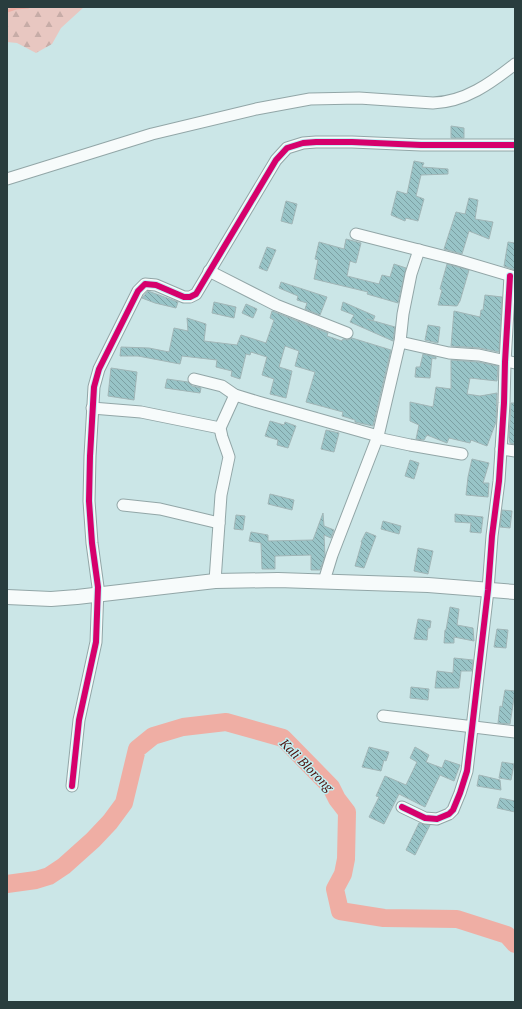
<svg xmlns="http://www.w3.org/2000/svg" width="522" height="1009" viewBox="0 0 522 1009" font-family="'PT Serif',serif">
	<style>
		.forest { fill: url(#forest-firs) }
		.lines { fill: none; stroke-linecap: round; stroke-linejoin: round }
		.stream { stroke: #efaea4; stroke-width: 3 }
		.river { stroke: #efaea4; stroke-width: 18 }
		.building { fill: url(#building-back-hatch); stroke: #a1b6b7 }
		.minor-casing { stroke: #92a6a7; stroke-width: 13 }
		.tertiary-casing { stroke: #92a6a7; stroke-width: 16 }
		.minor { stroke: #f7fbfb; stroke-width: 11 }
		.tertiary { stroke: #f7fbfb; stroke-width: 14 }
		.cycleway-casing { stroke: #bff0f3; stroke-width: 8 }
		.cycleway { stroke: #d6006c; stroke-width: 6 }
		.labels { text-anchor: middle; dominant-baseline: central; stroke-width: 3; stroke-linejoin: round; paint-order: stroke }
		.water-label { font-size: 13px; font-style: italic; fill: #4f0f0b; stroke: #bff0f3 }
	</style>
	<defs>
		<pattern id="forest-firs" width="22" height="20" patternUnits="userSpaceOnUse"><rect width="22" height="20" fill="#e8c7c1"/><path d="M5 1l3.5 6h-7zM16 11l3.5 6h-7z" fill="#c7aca7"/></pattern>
		<pattern id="building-back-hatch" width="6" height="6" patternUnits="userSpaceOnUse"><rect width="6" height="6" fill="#98c4c7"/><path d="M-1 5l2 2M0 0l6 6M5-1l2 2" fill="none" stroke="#7ca0a3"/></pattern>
	</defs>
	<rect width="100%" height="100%" fill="#cbe6e7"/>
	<path class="forest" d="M7,7H84L61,28L52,44L36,53L17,43L7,42Z"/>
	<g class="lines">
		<path class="stream" d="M7,11L16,8L28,7"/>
		<path class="river" d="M7,884L36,880L49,876L64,866L93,840L110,822L124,803L137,749L153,736L183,727L226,722L283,738L331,787L337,799L347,812L346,859L343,874L335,889L340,911L384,918L457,919L507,935L515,944"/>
	</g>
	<g class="building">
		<path d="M451,126L464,128V138H451Z"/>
		<path d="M414,161L424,163L422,167L448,169V174L421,175L416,196L424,199L418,221L406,218L405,221L391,215L397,191L407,194Z"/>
		<path d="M469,198L478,200L475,219L493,222L489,239L469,231L462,254L444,249L456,212L465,214Z"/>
		<path d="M286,201L297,204L292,224L281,221Z"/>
		<path d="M346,239L361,243L356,263L350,261L347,276L379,284L382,275L390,277L394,264L406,268L398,303L367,294L368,292L314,279L318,260L315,259L319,242L344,249Z"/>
		<path d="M508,242L515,243V270L504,266Z"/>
		<path d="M267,247L276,250L267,271L259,268Z"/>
		<path d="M447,264L469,270L460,301L457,306L438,305L442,290L440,289Z"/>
		<path d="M281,282L327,297L320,315L305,309L307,303L297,300L298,296L279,288Z"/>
		<path d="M148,291L178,302L176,308L155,303L142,298Z"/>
		<path d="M485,295L502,297L499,352L480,348L451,346L454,311L480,317L481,310H483Z"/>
		<path d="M214,302L236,307L234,318L212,313Z"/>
		<path d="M343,302L375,316L373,321L367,319L395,327L393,341L350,322L354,315L341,310Z"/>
		<path d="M246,304L257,309L253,318L242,313Z"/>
		<path d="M272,311L328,333L327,336L342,341L343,339L348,340L352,338L391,350L373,426L355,422V420L342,416L343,412L306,402L315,372L295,366L299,351L285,346L279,367L292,371L286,398L270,394L274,379L262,375L267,357L251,352L250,355L246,354L240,379L231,376L232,371L216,367L217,360L182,356L180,364L138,356H120L121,347L149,348L169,352L174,328L188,331L187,318L206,324L204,341L237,345L241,335L266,343L274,320L270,318Z"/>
		<path d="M428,325L440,327L438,343L425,340Z"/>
		<path d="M423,354L436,357V359L432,358L430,378L415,377L416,367H420Z"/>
		<path d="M451,360L478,362L498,366L497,381L470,378L467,394L480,396L497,393L496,422L487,446L471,440L470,443L449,438L447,443L427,435L424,440L416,439L419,425L410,421V402L433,407L436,387L451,389Z"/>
		<path d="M111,368L137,372L134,400L108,396Z"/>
		<path d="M167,379L188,382L192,386L201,388L200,393L165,388Z"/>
		<path d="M511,403H515V444L510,443L509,437Z"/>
		<path d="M270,421L284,425L285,422L296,426L288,448L277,445L278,440L265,436Z"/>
		<path d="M326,430L339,433L334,452L321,449Z"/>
		<path d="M472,459L489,463L483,483H489L488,497L466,495L468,477Z"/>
		<path d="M410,460L419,463L414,479L405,476Z"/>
		<path d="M270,494L294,500L292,510L268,504Z"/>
		<path d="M502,510L512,511L510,528L500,527Z"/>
		<path d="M323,513L324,526L334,530L331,538L324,535L325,556L320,570H311V555L275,556V569H262L261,543L249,541L251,532L268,535V541L313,540Z"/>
		<path d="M455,514L483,517L481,533L470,532L471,523L455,522Z"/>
		<path d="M236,515L245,516L243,530L234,529Z"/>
		<path d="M383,521L401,526L399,534L381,529Z"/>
		<path d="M366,532L376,536L364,568L355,566L362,542H361Z"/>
		<path d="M418,548L433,551L428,574L414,571Z"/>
		<path d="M450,607L459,609L457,625L473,628L474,641L454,637V643H444L445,630H446Z"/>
		<path d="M418,619L431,621L430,628H428L427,640L414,639Z"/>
		<path d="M497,629L508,630L506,648L494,647Z"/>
		<path d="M454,658L473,660L472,671H461L459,688H435L437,671L453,673Z"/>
		<path d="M411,687L429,689L428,700L410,698Z"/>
		<path d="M505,690L515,691L510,724L498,723L500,706L502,707Z"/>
		<path d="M369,747L389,752L386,761L384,760L381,771L362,767Z"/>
		<path d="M415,747L429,755L426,762L442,768L445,760L460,765L454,781L440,775L425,807L399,794L384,824L369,817L379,797L376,796L385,776L406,785L417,762L410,758Z"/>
		<path d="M502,762L514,764L511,780L499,778Z"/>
		<path d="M479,775L500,780L501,790L477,786Z"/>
		<path d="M500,798L515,801V812L497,808Z"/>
		<path d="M419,823L430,825L415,855L406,850Z"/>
	</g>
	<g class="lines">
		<defs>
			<g id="minor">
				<path d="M7,179L152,134L256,109L310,99L359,98L433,103C465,102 491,83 515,64"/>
				<path d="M356,234L458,260L515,277"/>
				<path d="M209,271L276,305L347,333"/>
				<path d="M400,342L449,353L479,355L515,363"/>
				<path d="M194,379L222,386L235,395L258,402L378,436"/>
				<path d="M92,408L141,412L220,428"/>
				<path d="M377,438L410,445L462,454"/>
				<path d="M501,449L515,451"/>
				<path d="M123,505L160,509L219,523"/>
				<path d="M215,581L221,495L229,457L227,451L222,437L220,428L235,395"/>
				<path d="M324,581L332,555L378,436L400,342L403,314L411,274L419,250"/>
				<path d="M383,716L515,732"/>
				<path d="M72,786L79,720L96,642L98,587L92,543L89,501L90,456L94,387L99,369L138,291L145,284L156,285L184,297H190L196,294L276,160L287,148L303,143L316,142H352L421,145H515"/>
				<path d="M402,807L425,818L437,819L449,814L453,810L460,793L467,771L472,728L488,590L492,536L499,481L504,403L505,362L510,276"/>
			</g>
			<path id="tertiary" d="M7,597L51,599L77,597L215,581L278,580L428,585L515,592"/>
		</defs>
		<use href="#minor" class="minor-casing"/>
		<use href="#tertiary" class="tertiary-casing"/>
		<use href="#minor" class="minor"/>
		<use href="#tertiary" class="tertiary"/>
		<defs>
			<g id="cycleway">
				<path d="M72,786L79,720L96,642L98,587L92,543L89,501L90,456L94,387L99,369L138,291L145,284L156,285L184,297H190L196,294L276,160L287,148L303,143L316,142H352L421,145H515"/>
				<path d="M402,807L425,818L437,819L449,814L453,810L460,793L467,771L472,728L488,590L492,536L499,481L504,403L505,362L510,276"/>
			</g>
		</defs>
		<use href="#cycleway" class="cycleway-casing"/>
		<use href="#cycleway" class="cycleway"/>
	</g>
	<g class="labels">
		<g class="water-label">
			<text transform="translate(307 765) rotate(45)">Kali Blorong</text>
		</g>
	</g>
	<rect width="522" height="1009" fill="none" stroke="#293d3e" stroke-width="16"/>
</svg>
